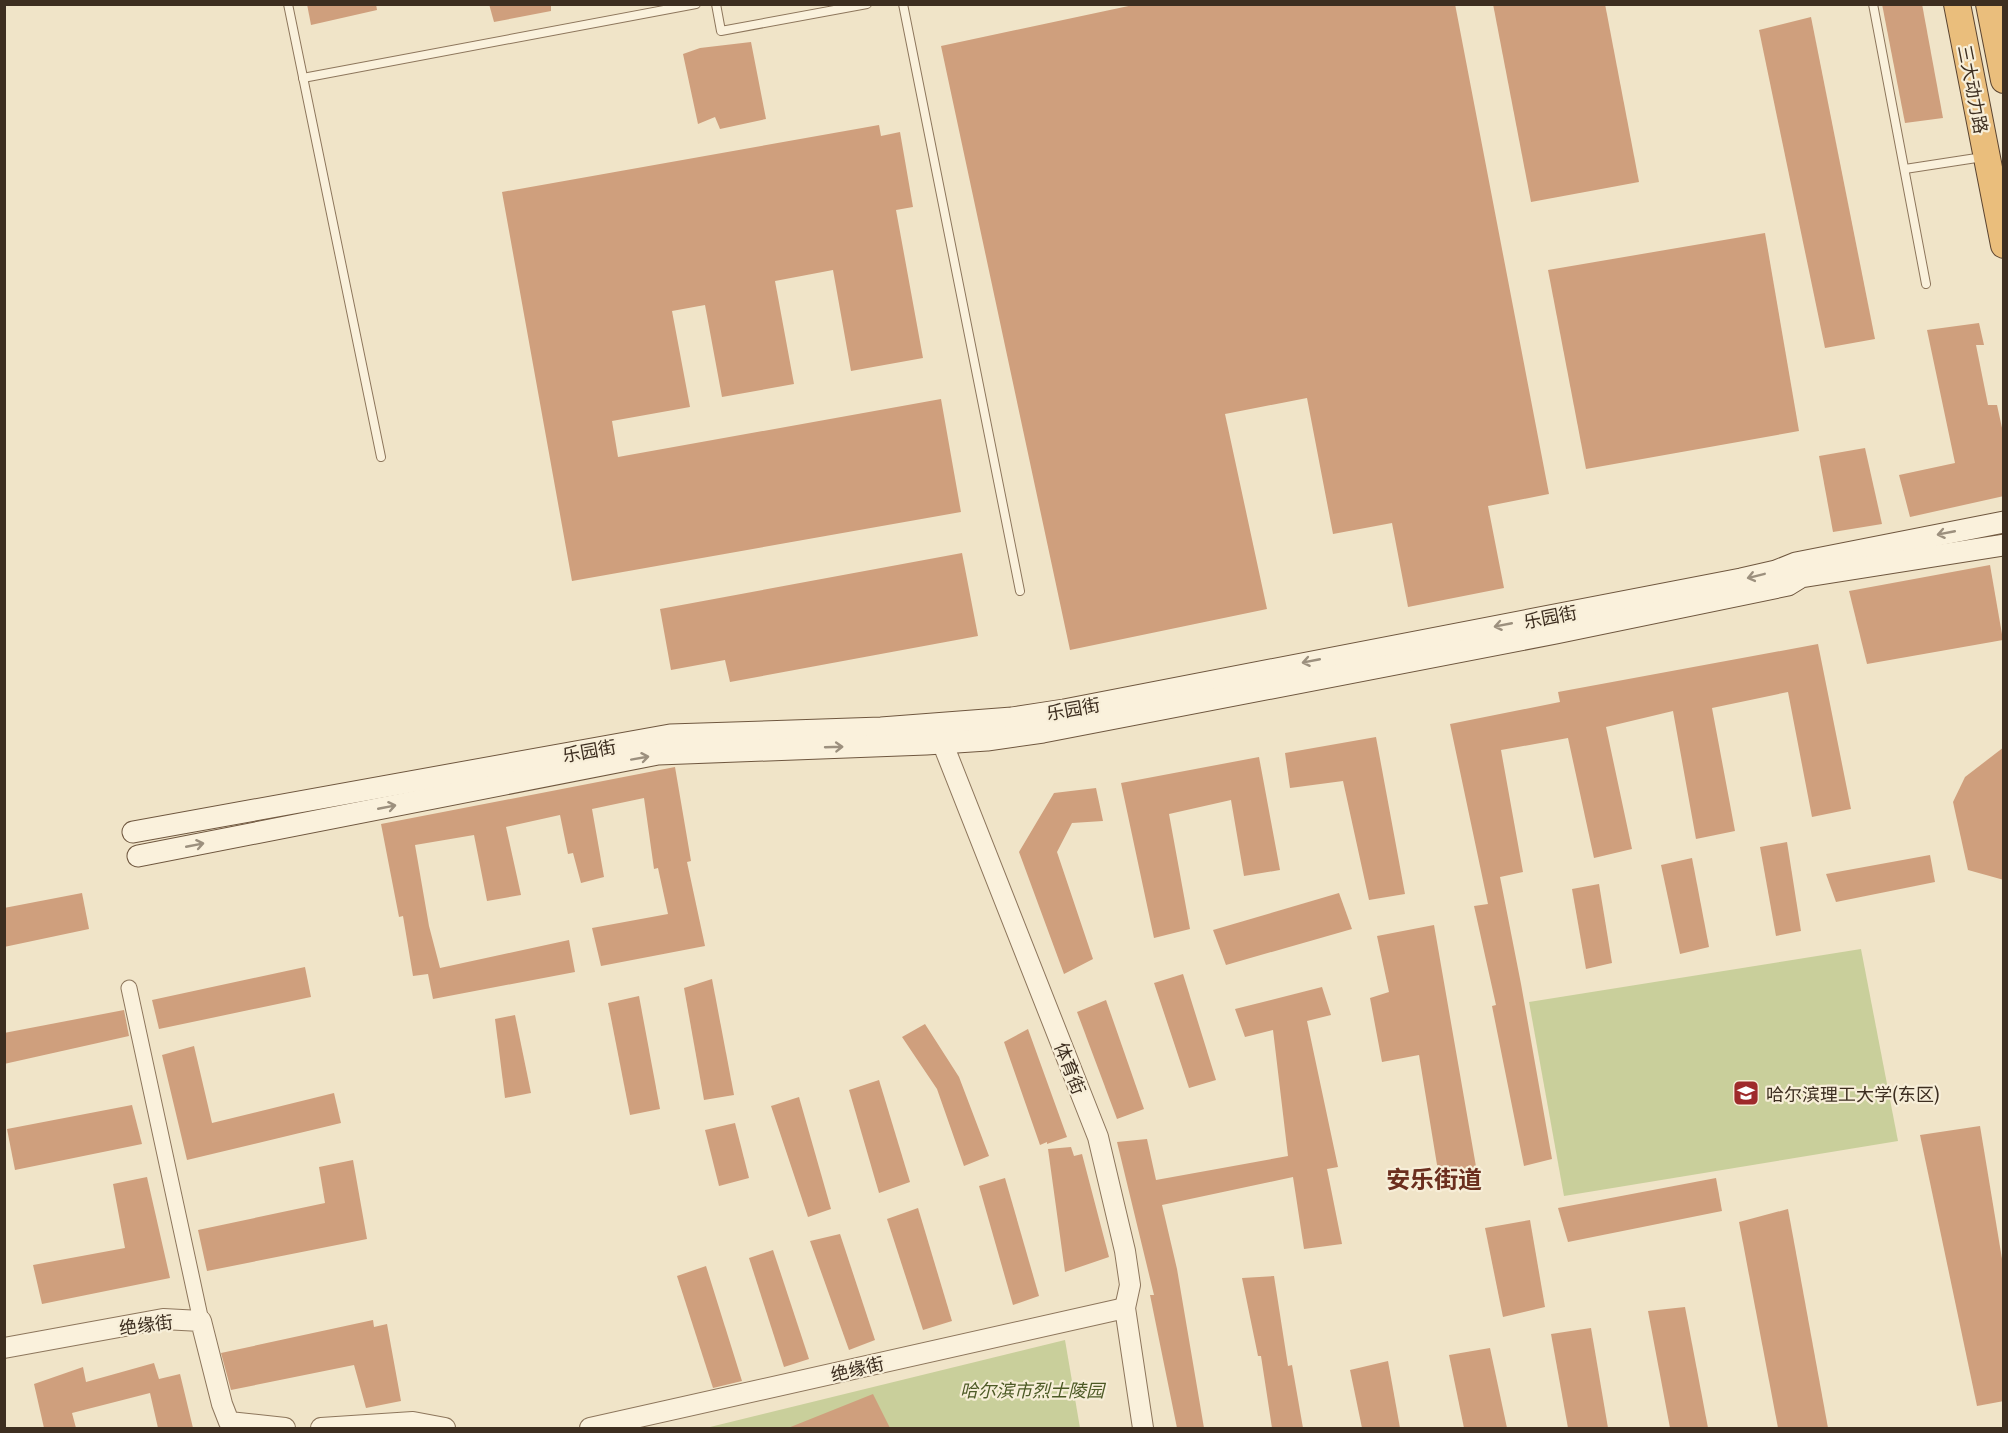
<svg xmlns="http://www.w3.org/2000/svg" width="2008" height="1433" viewBox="0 0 2008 1433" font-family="Literata,'Noto Sans SC',serif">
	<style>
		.green { fill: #c9cf9b }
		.building { fill: #cf9f7d }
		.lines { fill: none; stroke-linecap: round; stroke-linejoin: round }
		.service-casing { stroke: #8d765c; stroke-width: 10 }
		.minor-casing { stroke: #8d765c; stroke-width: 17 }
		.tertiary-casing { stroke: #8d765c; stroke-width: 22 }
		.secondary-casing { stroke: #6f573f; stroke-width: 23 }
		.trunk-casing { stroke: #5b4430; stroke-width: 28 }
		.service { stroke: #faf1dc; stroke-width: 8 }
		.minor { stroke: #faf1dc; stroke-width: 15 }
		.tertiary { stroke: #faf1dc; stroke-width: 20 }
		.secondary { stroke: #faf1dc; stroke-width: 21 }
		.trunk { stroke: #eabe7c; stroke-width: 26 }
		.oneway { stroke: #9c907e }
		.labels { text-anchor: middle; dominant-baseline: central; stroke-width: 4.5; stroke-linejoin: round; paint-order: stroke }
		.street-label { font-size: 18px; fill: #3d2e20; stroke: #f7eed8 }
		.poi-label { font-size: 18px; fill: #3d2e20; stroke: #f7eed8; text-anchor: start }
		.park-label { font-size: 18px; font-style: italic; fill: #4d5a26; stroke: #f7eed8 }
		.district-label { font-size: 24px; font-weight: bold; fill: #6b2e1e; stroke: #f7eed8 }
	</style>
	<rect width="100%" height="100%" fill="#f0e4c8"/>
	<g class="green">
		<path d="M1861,949L1898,1141L1564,1196L1529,1002Z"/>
		<path d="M1065,1340L1080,1428H706Z"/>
	</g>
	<g class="building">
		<path d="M307,4H376L377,10L311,25Z"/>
		<path d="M489,4H551V11L494,22Z"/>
		<path d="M1138,4H1455L1549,494L1488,506L1504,588L1408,607L1392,523L1333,534L1307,398L1225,414L1267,609L1070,650L941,46Z"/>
		<path d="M1493,4H1605L1639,182L1531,202Z"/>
		<path d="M1882,4H1922L1943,118L1905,123Z"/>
		<path d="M1811,17L1875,339L1825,348L1759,30Z"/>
		<path d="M751,42L766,119L720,129L715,117L698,124L683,54L700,48Z"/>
		<path d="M879,125L881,136L900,132L913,207L896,210L923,358L851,371L833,270L775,281L794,384L722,397L705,305L672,311L690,407L612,421L618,457L941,399L961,512L572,581L502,192Z"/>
		<path d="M1765,233L1799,431L1586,469L1548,270Z"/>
		<path d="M1979,323L1984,345H1976L1988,405H1997L2004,437V496L1910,517L1899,475L1955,463L1927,330Z"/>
		<path d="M1865,448L1882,524L1833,532L1819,456Z"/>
		<path d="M962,553L978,636L730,682L725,660L671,670L660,609Z"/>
		<path d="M1990,565L2003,640L1867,664L1849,591Z"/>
		<path d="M1818,644L1851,809L1812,817L1788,692L1712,708L1735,831L1696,839L1673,711L1606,727L1632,849L1594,858L1568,738L1501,750L1523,872L1500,877L1521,984L1552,1159L1524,1166L1492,1006L1496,1005L1474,906L1488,904L1450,724L1560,702L1558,692Z"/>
		<path d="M1376,737L1405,894L1369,900L1343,781L1290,788L1285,753Z"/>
		<path d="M2004,747V880L1968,870L1953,802L1965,777Z"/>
		<path d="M1259,757L1280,870L1244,876L1231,800L1169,814L1190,929L1154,938L1121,783Z"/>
		<path d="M675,767L691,861L687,862L705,946L601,966L592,928L668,914L658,868L654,869L644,798L592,809L604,877L581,883L573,853L568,854L560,815L506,827L521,895L487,901L474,835L415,845L429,926L440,968L569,940L575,972L433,999L428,974L413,976L403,916L399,917L381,824Z"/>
		<path d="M1096,788L1103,821L1072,823L1057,852L1093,959L1064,974L1019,852L1054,793Z"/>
		<path d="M1787,842L1801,931L1776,936L1760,847Z"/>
		<path d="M1930,855L1935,882L1836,902L1826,874Z"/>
		<path d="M1692,858L1709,947L1680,954L1661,865Z"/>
		<path d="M1599,884L1612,963L1586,969L1572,889Z"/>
		<path d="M82,893L89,929L4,947V908Z"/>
		<path d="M1339,893L1352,929L1226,965L1213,930Z"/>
		<path d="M1434,925L1478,1178L1440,1183L1419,1055L1382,1062L1370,998L1389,992L1377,936Z"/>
		<path d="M305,967L311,997L159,1029L152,1000Z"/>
		<path d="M1183,974L1216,1080L1189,1088L1154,983Z"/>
		<path d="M712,979L734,1095L704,1100L684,988Z"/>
		<path d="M1322,987L1331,1015L1307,1021L1338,1167L1327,1169L1342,1244L1304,1249L1293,1177L1162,1205L1177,1269L1204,1428H1177L1150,1295H1154L1117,1142L1147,1139L1156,1180L1288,1156L1273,1030L1245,1037L1235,1009Z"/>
		<path d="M639,996L660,1109L630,1115L608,1003Z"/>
		<path d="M1106,1000L1144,1109L1117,1119L1077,1012Z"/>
		<path d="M124,1010L129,1036L4,1064V1033Z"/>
		<path d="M515,1015L531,1093L505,1098L495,1019Z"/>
		<path d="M925,1024L959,1077L989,1156L964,1166L937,1089L902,1037Z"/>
		<path d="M1028,1029L1067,1137L1047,1144V1142L1040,1145L1004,1042Z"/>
		<path d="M194,1046L212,1123L334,1093L341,1123L187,1160L162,1055Z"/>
		<path d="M879,1080L910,1182L879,1193L849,1090Z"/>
		<path d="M799,1097L831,1209L808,1217L771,1106Z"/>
		<path d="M132,1105L142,1144L15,1170L7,1129Z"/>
		<path d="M735,1123L749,1178L719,1186L705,1130Z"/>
		<path d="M1980,1126L2004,1271V1401L1977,1406L1920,1135Z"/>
		<path d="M1071,1147L1074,1156L1082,1154L1109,1257L1065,1272L1048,1149Z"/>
		<path d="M353,1160L367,1239L207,1271L198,1230L325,1203L319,1167Z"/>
		<path d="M147,1177L170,1278L42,1304L33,1265L125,1248L113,1184Z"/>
		<path d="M1005,1178L1039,1296L1013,1305L979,1186Z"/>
		<path d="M1716,1178L1722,1211L1568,1242L1558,1208Z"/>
		<path d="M918,1208L952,1321L923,1330L887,1219Z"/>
		<path d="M1788,1209L1828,1428H1778L1739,1222Z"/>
		<path d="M1530,1220L1545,1307L1503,1317L1485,1228Z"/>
		<path d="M840,1234L875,1340L849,1350L810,1241Z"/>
		<path d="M773,1250L809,1359L784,1367L749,1258Z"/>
		<path d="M706,1266L742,1381L713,1388L677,1276Z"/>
		<path d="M1274,1276L1288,1366L1292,1365L1303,1428H1272L1261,1356H1258L1242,1278Z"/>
		<path d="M1685,1307L1708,1428H1670L1648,1311Z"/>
		<path d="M373,1320L374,1327L387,1324L401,1401L366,1408L354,1365L231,1390L221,1353Z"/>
		<path d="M1591,1328L1608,1428H1568L1551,1334Z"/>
		<path d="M1490,1348L1507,1428H1464L1449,1355Z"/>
		<path d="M1388,1361L1400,1428H1362L1350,1370Z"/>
		<path d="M154,1363L159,1379L180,1374L193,1428H158L150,1393L72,1413L76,1428H44L34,1384L83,1367L86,1382Z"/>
		<path d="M873,1394L890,1428H788Z"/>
	</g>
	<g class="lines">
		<defs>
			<g id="service">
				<path d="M288,4L381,457"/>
				<path d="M716,4L721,31L867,4"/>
				<path d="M903,4L1020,591"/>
				<path d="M1873,4L1926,284"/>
				<path d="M303,78L696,4"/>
				<path d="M1905,169L1983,157"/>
			</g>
			<path id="minor" d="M129,988L201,1321"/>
			<g id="tertiary">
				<path d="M937,729L1098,1137L1125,1251L1130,1285L1125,1308L1143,1428"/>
				<path d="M4,1348L163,1319L201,1321L222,1404L229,1422L285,1428"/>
				<path d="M321,1428L413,1422L445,1428"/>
				<path d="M590,1428L1125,1308"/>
			</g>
			<g id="secondary">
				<path d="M133,832L670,735L881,728L1012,718L1064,710L1741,579L1776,571L1796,563L2004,522"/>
				<path d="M138,856L658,754L926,744L987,740L1043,732L1556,633L1788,585L1801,577L2004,545"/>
			</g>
			<g id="trunk">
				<path d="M1957,4L2004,245"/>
				<path d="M1989,4L2004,80"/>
			</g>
		</defs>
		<use href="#service" class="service-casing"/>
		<use href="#minor" class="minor-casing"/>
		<use href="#tertiary" class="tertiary-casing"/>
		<use href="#secondary" class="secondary-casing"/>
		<use href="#trunk" class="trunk-casing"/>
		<use href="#service" class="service"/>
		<use href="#minor" class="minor"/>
		<use href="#tertiary" class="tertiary"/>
		<use href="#secondary" class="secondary"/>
		<use href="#trunk" class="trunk"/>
	</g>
	<defs><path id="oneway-shaft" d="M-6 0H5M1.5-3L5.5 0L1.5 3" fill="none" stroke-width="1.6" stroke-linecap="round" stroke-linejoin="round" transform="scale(1.5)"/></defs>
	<g class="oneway">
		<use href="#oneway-shaft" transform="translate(1946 533) rotate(169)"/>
		<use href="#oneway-shaft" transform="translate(1756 576) rotate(166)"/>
		<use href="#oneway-shaft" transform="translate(1503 625) rotate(169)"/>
		<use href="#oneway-shaft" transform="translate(1311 661) rotate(169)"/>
		<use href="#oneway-shaft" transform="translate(834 747) rotate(-2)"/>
		<use href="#oneway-shaft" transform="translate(640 758) rotate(-10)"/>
		<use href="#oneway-shaft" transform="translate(387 807) rotate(-11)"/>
		<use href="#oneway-shaft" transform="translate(195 845) rotate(-11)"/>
	</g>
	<defs>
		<symbol id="university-square" viewBox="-11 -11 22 22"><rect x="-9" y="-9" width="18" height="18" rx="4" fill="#9e2a2b" stroke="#f7eed8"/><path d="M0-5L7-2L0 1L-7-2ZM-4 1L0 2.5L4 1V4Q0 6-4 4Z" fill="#fff"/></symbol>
	</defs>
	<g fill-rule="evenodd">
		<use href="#university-square" x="1731" y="1078" width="30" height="30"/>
	</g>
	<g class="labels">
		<g class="street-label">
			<text transform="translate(1974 89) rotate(79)">三大动力路</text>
			<text transform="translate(1550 616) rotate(-11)">乐园街</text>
			<text transform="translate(1073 708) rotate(-10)">乐园街</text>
			<text transform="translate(589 750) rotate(-10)">乐园街</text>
			<text transform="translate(1071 1068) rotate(69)">体育街</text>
			<text transform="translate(146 1324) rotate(-7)">绝缘街</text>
			<text transform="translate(857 1368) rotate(-13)">绝缘街</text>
		</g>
		<g class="poi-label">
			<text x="1766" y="1093">哈尔滨理工大学(东区)</text>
		</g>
		<g class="park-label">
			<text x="1032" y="1389">哈尔滨市烈士陵园</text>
		</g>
		<g class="district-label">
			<text x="1434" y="1177">安乐街道</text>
		</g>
	</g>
	<rect width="2008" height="1433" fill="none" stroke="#3d2e20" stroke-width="12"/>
</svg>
